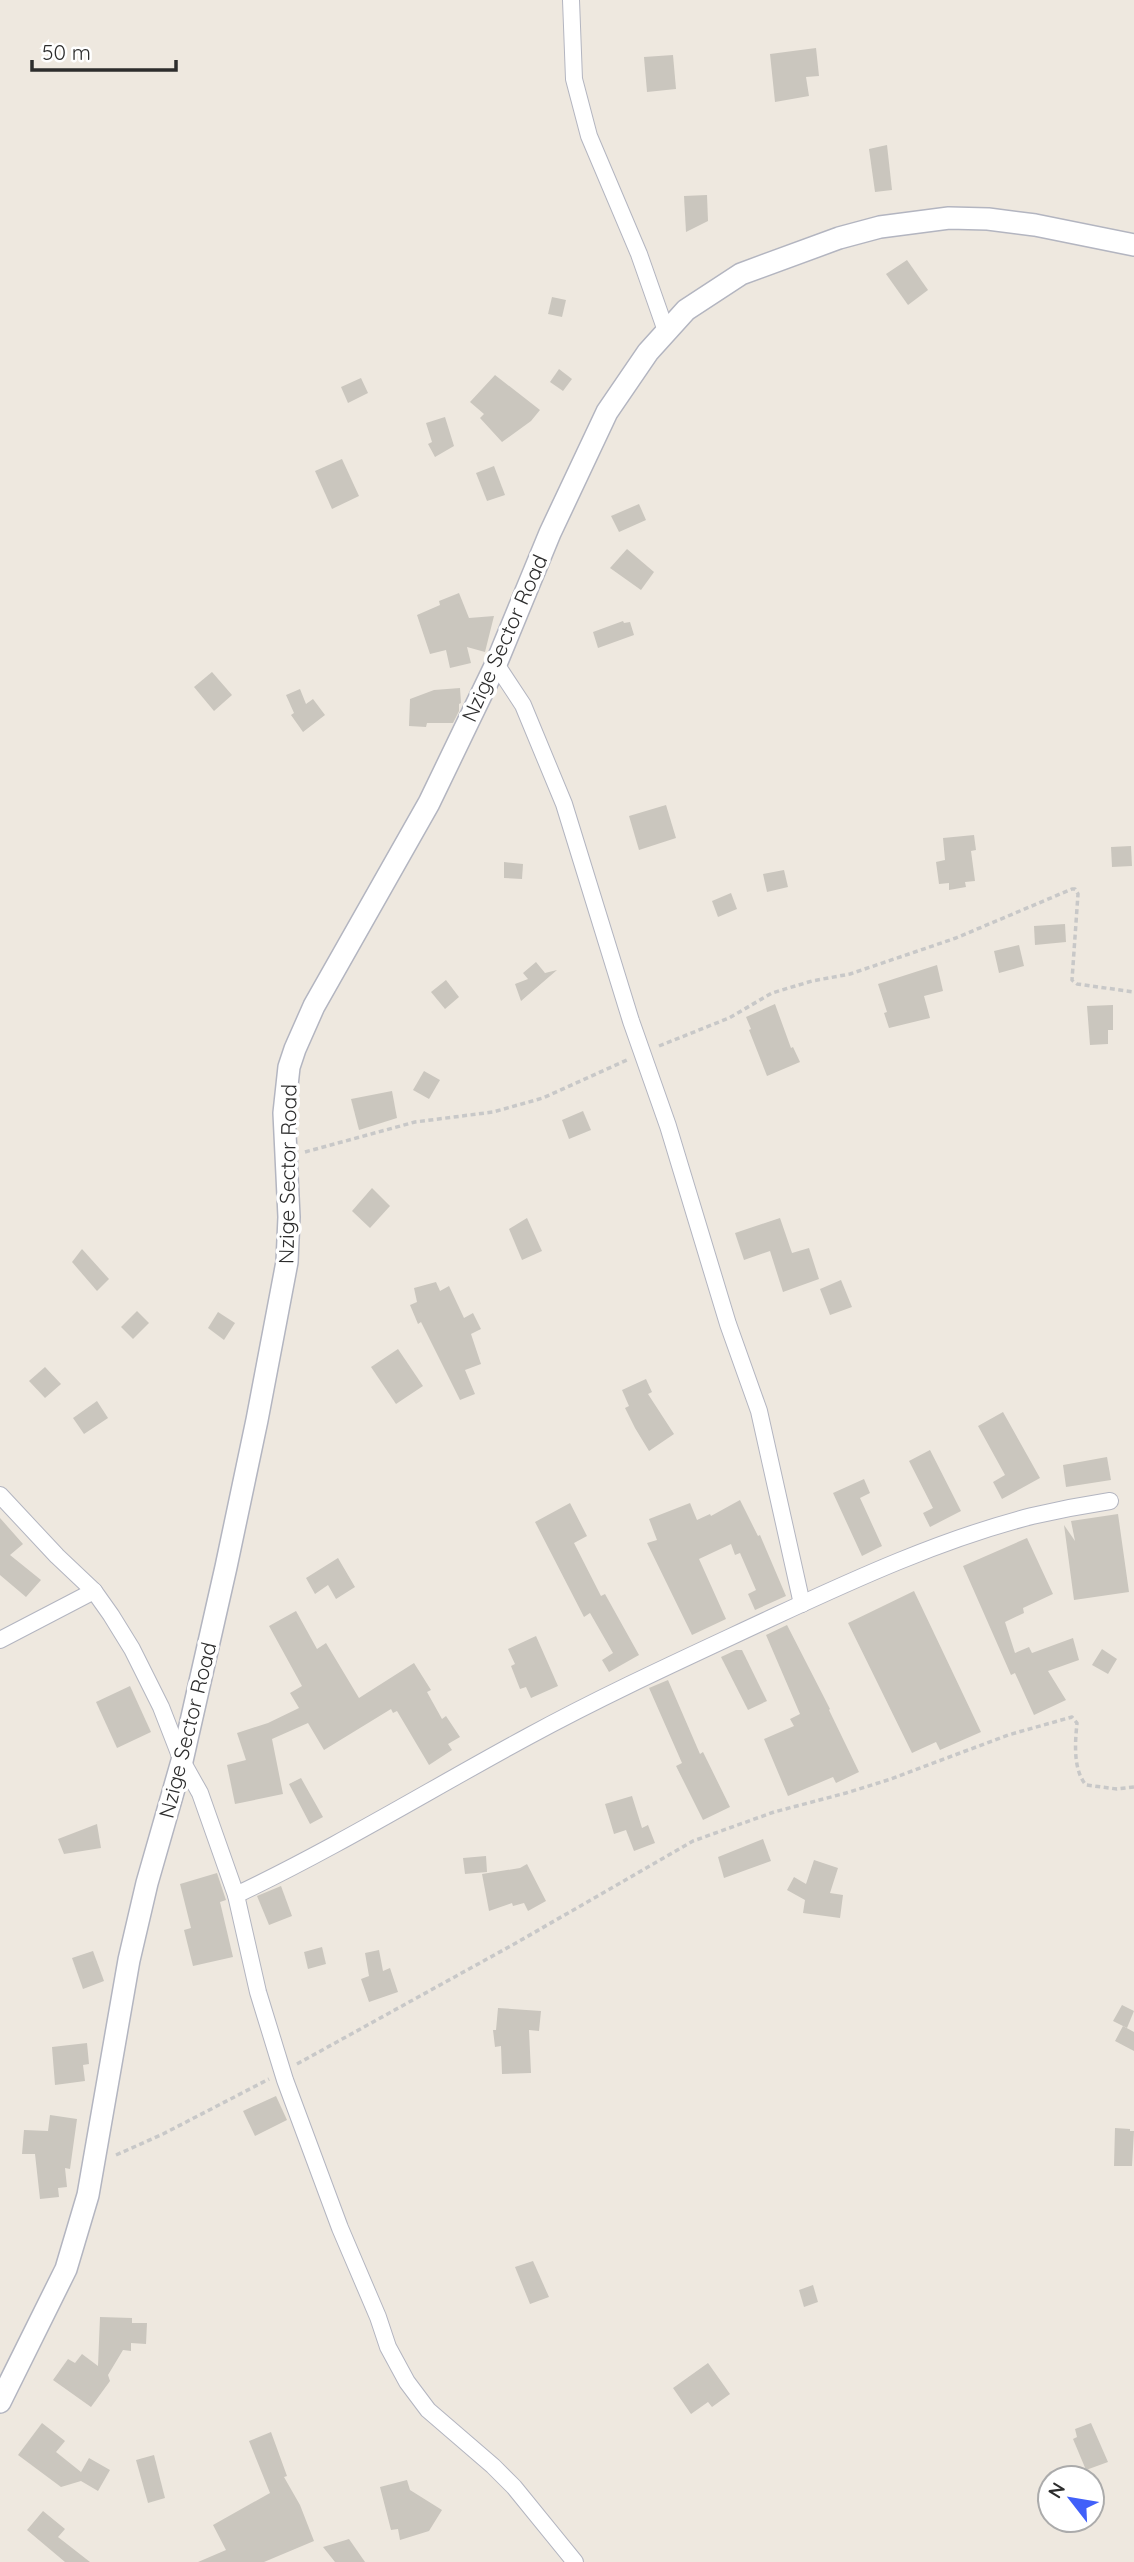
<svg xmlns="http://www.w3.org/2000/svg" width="1134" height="2562" viewBox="0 0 1134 2562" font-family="Quicksand,sans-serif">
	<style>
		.building { fill: #cac6be }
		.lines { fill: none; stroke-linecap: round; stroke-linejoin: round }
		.street-casing { stroke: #b3b5c0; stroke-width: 18 }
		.secondary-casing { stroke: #b3b5c0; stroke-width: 24 }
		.path { stroke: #c8c8c8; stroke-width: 3.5; stroke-dasharray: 5 3.5; stroke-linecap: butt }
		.street { stroke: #fff; stroke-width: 16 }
		.secondary { stroke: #fff; stroke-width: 21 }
		.labels { text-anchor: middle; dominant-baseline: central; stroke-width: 7; stroke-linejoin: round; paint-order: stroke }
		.street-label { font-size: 21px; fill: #2d2d2d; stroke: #fff }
	</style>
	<rect width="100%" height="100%" fill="#eee8df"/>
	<g class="building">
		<path d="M816,48L819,76L806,77L809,96L775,102L770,54Z"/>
		<path d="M673,55L676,89L647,92L644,57Z"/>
		<path d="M887,145L892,190L875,192L869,149Z"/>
		<path d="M707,195L708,221L686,232L684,196Z"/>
		<path d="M907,260L928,290L908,305L886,274Z"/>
		<path d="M552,297L566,300L562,317L548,314Z"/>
		<path d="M559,369L572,379L563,391L550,382Z"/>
		<path d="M495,375L540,410L531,421L502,442L480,418L484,414L470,402Z"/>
		<path d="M361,378L368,393L348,403L341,387Z"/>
		<path d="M445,417L454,446L435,457L428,444L432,442L426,423Z"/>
		<path d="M342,459L359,496L332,509L315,471Z"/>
		<path d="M494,466L505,495L487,501L476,473Z"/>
		<path d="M639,504L646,520L619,532L611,516Z"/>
		<path d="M627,549L654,572L641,590L610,568Z"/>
		<path d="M459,593L469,618L494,616L485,652L467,647L471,663L450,668L446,650L430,654L417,615L440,605L439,601Z"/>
		<path d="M623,621L624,623L630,622L634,635L598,648L593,632Z"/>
		<path d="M212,672L232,695L214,711L194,687Z"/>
		<path d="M460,688L461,703L459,704V711L453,723H427L426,727L409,726L410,699L434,690Z"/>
		<path d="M300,689L306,704L313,699L325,715L303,732L291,715L294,713L286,695Z"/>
		<path d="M666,805L676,838L639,850L629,816Z"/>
		<path d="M974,835L976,850L971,851L975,881L965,882L966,887L949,890V883L939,884L936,862L945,860L943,838Z"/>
		<path d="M1131,846L1132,866L1112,867L1111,847Z"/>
		<path d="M504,862L523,864L522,879L504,878Z"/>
		<path d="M784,870L788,887L767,892L763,874Z"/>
		<path d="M731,893L737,909L718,917L712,901Z"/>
		<path d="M1065,924L1066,942L1035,945L1034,926Z"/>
		<path d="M1019,945L1024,966L999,973L994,951Z"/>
		<path d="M536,962L545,973L557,970L521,1001L515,984L528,979L523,973Z"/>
		<path d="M937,965L943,991L924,996L930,1018L889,1028L884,1013L887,1012L878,984Z"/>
		<path d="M446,980L459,997L445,1009L431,992Z"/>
		<path d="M775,1004L791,1048L793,1047L800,1062L767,1076L749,1030L751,1029L746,1017Z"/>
		<path d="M1113,1005V1030H1108V1044L1090,1045L1087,1006Z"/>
		<path d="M424,1071L440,1080L429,1099L413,1090Z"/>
		<path d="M392,1091L397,1118L359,1130L351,1099Z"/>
		<path d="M583,1111L591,1130L569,1139L562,1120Z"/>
		<path d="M372,1188L390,1206L370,1228L352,1211Z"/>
		<path d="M527,1218L542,1251L522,1260L509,1229Z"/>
		<path d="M780,1218L792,1253L809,1248L819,1279L783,1292L770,1251L744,1260L735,1233Z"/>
		<path d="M82,1249L109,1279L97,1291L72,1262Z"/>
		<path d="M841,1280L852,1307L830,1315L820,1289Z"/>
		<path d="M436,1282L440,1291L449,1286L464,1318L473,1313L481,1329L471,1334L481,1364L465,1370L475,1394L460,1400L421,1322L418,1324L410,1305L417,1302L414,1288Z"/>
		<path d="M137,1311L149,1323L133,1339L121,1327Z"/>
		<path d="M218,1312L235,1323L224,1340L208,1328Z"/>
		<path d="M398,1349L423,1386L396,1404L371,1367Z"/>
		<path d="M45,1367L61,1384L45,1398L29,1381Z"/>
		<path d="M646,1379L652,1392L648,1394L674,1434L649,1451L635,1428L625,1408L629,1406L622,1390Z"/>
		<path d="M97,1401L108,1418L84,1434L73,1418Z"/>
		<path d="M1003,1412L1040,1478L1002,1499L993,1482L1005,1475L978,1426Z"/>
		<path d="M930,1450L961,1511L930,1527L923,1513L933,1508L909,1461Z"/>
		<path d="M1107,1457L1111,1480L1066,1487L1063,1465Z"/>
		<path d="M864,1479L870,1493L860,1498L882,1546L862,1556L833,1493Z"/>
		<path d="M740,1500L758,1536L760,1535L786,1596L755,1610L748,1594L756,1590L740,1553L735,1555L731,1544L699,1559L726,1619L692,1635L647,1543L657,1540L649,1519L690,1503L697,1520L710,1514L711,1516Z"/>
		<path d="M570,1503L587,1536L574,1543L601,1596L605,1594L639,1655L609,1672L602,1660L613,1653L590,1613L584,1617L535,1522Z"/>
		<path d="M1118,1514L1129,1592L1074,1600L1064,1525L1075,1541L1071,1521Z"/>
		<path d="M0,1518L23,1544L10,1555L41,1580L26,1597L0,1575Z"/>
		<path d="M1027,1538L1053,1594L1023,1608L1024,1613L1005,1622L1015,1653L1029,1647L1032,1653L1073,1638L1079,1660L1048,1671L1066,1700L1034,1715L1015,1673L1011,1675L963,1566Z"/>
		<path d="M338,1558L355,1587L336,1599L328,1585L315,1594L306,1578Z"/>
		<path d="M914,1591L981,1732L940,1750L936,1742L912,1753L848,1623Z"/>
		<path d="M296,1611L317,1649L326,1643L359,1698L414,1663L431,1690L427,1692L442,1719L446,1716L460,1737L448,1744L452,1750L429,1765L397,1711L393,1713L391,1709L324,1750L308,1723L272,1739L283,1794L235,1804L227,1765L246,1760L237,1733L268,1723L299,1708L290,1693L302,1686L269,1626Z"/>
		<path d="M787,1625L830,1709L829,1710L859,1772L836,1783L833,1777L788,1796L764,1739L794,1726L790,1719L800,1714L766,1635Z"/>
		<path d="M536,1636L558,1686L531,1698L526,1687L520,1689L511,1666L515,1664L508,1649Z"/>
		<path d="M1102,1649L1117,1659L1108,1674L1092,1665Z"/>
		<path d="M736,1650H742L767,1701L748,1710L721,1657Z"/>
		<path d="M668,1680L700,1754L703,1752L730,1807L703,1820L676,1766L682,1763L649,1688Z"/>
		<path d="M130,1686L151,1732L117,1748L96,1702Z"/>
		<path d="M301,1778L323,1817L310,1824L289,1784Z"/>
		<path d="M632,1796L642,1828L648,1825L655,1843L634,1851L626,1830L614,1834L605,1804Z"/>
		<path d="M97,1824L101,1848L64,1854L58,1839Z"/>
		<path d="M763,1839L771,1861L724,1878L718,1857Z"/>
		<path d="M486,1856L487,1872L465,1874L463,1858Z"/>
		<path d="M814,1860L838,1868L830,1893L843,1895L840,1918L803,1913L805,1900L787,1890L794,1877L806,1884Z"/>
		<path d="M527,1864L546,1901L528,1911L524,1903L513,1906L512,1903L489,1911L482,1874L520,1868Z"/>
		<path d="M217,1873L226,1900L220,1902L233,1957L193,1966L184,1930L191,1928L180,1884Z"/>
		<path d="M281,1886L292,1916L269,1925L257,1896Z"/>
		<path d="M322,1947L326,1964L308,1969L304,1952Z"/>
		<path d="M379,1950L383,1971L390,1968L398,1992L369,2002L361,1979L369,1976L365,1953Z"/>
		<path d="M93,1951L104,1981L83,1989L72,1958Z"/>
		<path d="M1122,2005L1134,2011L1127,2028L1113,2021Z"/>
		<path d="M498,2008L541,2011L539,2031L529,2030L531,2073L502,2074L501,2046L495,2047L493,2030H496Z"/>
		<path d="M1123,2026L1134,2032V2051L1115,2041Z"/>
		<path d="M87,2043L89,2064L83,2065L85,2081L55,2085L52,2047Z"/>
		<path d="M276,2096L287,2120L255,2136L243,2111Z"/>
		<path d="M50,2115L77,2119L70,2169L65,2168L67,2187L58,2188L59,2197L40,2199L35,2154H22L24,2130L48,2131Z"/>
		<path d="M1115,2128L1130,2129V2131H1134L1132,2166H1114Z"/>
		<path d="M533,2261L549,2297L530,2304L515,2267Z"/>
		<path d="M813,2285L818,2302L804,2307L799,2290Z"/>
		<path d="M100,2317L132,2318V2323H147L146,2344L131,2343V2351L123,2350L108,2375L110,2381L91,2407L53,2380L68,2359L75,2363L82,2354L98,2366Z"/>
		<path d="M708,2363L730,2394L712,2407L708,2402L691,2414L673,2388Z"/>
		<path d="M42,2423L65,2441L56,2452L81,2472L89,2458L110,2470L98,2491L81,2481L61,2487L18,2455Z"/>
		<path d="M1091,2423L1108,2462L1086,2470L1073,2439L1077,2437L1075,2429Z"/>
		<path d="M271,2432L287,2476L284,2477L300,2505L314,2541L264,2562H198L226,2550L213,2525L270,2493L249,2441Z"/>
		<path d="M154,2455L165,2498L148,2503L136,2460Z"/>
		<path d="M407,2480L410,2490L442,2510L429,2531L400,2540L398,2529L391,2530L380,2487Z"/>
		<path d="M43,2511L65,2529L58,2537L90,2562H65L27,2530Z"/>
		<path d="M349,2539L365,2562H335L323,2547Z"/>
	</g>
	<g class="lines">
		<defs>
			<g id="street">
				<path d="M571,0L574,79L589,136L639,254L666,331"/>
				<path d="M496,664L523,705L564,804L631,1021L668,1126L728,1324L759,1411L802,1604"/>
				<path d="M0,1495L57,1556L94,1591L111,1615L132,1649L161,1707L182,1761L200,1793L236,1895L258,1992L285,2080L340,2228L378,2317L388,2347L407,2382L428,2410L493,2466L514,2487L575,2562"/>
				<path d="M0,1640L94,1591"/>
				<path d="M236,1895C337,1847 431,1789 529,1736C608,1693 690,1656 771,1618C855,1579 942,1539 1032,1516C1058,1510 1084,1505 1110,1501"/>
			</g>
			<path id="secondary" d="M0,2402L66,2269L88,2195L129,1960L147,1883L182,1761L226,1567L257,1420L287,1262L289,1217L284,1113L289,1067L295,1049L314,1006L429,803L496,664L550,533L607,412L648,352L686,310L741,274L839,238L880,227L949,218L988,219L1035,225L1134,245"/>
		</defs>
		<use href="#street" class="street-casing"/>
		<use href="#secondary" class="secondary-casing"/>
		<g class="path">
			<path d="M659,1046L729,1018L772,993L812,981L850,974L956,938L1072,889H1075L1078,894L1072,980L1077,984L1134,992"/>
			<path d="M305,1152L415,1122L493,1112L543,1098L629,1059"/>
			<path d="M297,2064L516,1943L693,1841L774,1812L846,1793L891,1779L1008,1735L1072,1717L1077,1723C1075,1743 1073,1770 1086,1785L1117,1789L1134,1787"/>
			<path d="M116,2155L163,2134L269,2079"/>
		</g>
		<use href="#street" class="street"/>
		<use href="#secondary" class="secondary"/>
	</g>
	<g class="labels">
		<g class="street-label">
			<text transform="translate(504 638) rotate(-66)">Nzige Sector Road</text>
			<text transform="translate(287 1174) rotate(-89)">Nzige Sector Road</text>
			<text transform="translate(187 1730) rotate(-76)">Nzige Sector Road</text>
		</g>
	</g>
	<g transform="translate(1071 2499) rotate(301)"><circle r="33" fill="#ffffff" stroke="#ababab" stroke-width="2"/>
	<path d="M0-5L12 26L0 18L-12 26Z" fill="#4160f9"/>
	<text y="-10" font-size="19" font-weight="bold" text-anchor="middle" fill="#2d2d2d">N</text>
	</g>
	<path d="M32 60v10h144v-10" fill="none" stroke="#2d2d2d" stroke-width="3.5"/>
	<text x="42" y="60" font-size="21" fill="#2d2d2d" stroke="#ffffff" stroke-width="5" paint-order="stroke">50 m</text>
</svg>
